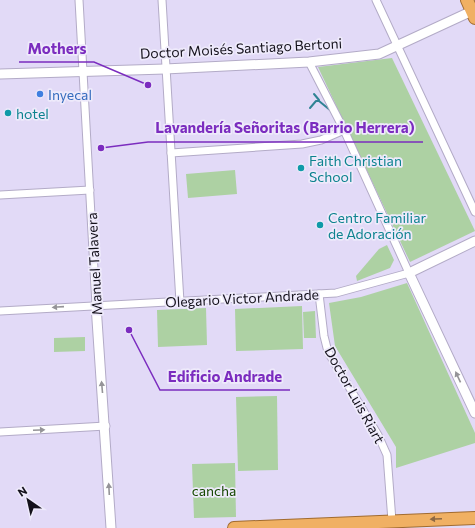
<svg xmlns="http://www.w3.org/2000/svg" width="475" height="528" viewBox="0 0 475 528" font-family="Commissioner,sans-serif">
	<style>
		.green { fill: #add1a3 }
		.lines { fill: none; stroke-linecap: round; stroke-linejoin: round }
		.stream { stroke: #308394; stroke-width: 2 }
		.minor-casing { stroke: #b3abc7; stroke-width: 9 }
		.tertiary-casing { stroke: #b3abc7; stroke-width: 11 }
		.trunk-casing { stroke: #a16b30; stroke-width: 14 }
		.minor { stroke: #fff; stroke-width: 7 }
		.tertiary { stroke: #fff; stroke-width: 9 }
		.trunk { stroke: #f0b063; stroke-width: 12 }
		.oneway { fill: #959498 }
		.oneway2 { fill: #8d6843 }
		.shop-dot { fill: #3f7fe0; stroke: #eeeafb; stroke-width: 1.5 }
		.culture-dot { fill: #0f9aa8; stroke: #eeeafb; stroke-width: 1.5 }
		.labels { text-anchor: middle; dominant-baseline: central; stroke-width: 3.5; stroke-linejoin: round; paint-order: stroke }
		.street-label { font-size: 14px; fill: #14111b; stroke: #eeeafb }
		.shop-label { font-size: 14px; fill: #366cbe; stroke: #eeeafb; text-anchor: start }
		.culture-label { font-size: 14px; fill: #0d838f; stroke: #eeeafb; text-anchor: start }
		.park-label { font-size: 14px; fill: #164701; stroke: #eeeafb }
		.leader { fill: none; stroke: #7b2cbf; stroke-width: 1.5 }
		.callout-dot { fill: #7b2cbf; stroke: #eeeafb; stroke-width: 1.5 }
		.callout-label { font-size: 15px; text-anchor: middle; font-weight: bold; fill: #7b2cbf; stroke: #eeeafb; stroke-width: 3.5; stroke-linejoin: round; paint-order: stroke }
	</style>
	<rect width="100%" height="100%" fill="#e2daf7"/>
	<g class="green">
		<path d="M392,58L475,231L410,262L318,67Z"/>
		<path d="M235,170L237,194L188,198L186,174Z"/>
		<path d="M387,245L394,260L390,268L357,281L356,276L379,249Z"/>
		<path d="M407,283L475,433V443L396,468V447L335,346L329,303L361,297Z"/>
		<path d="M302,306L303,349L236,351L235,309Z"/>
		<path d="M206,308L207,345L158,347L157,310Z"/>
		<path d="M315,311L316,338H304L303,312Z"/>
		<path d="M85,337V351L54,352V338Z"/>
		<path d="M277,396L278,470L238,471L236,397Z"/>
		<path d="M235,463L236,517L194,518L192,464Z"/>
	</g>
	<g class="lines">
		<g class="stream">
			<path d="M314,94L319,100"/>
			<path d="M310,108L316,101H319L330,110"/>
		</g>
		<defs>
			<g id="minor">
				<path d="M79,0L96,305"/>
				<path d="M162,0L180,302"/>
				<path d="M376,0L475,212"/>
				<path d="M171,153L302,144L321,140L344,130"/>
				<path d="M0,195L90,190"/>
				<path d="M319,294L324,336L328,352L378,435L387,455L392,521"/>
				<path d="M0,311L336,293L409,273L344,130L309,62"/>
				<path d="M0,432L106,426"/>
			</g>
			<g id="tertiary">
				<path d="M0,74L165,69L309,62L379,54L472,11"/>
				<path d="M475,241L409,273L475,413"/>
				<path d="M96,305L111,528"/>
			</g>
			<g id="trunk">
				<path d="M467,0L475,18"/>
				<path d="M234,528L475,518"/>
			</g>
		</defs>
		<use href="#minor" class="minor-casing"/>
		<use href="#tertiary" class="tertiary-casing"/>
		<use href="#trunk" class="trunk-casing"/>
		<use href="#minor" class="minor"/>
		<use href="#tertiary" class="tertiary"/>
		<use href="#trunk" class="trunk"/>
	</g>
	<defs><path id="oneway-solid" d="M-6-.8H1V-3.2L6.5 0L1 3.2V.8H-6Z"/></defs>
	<g class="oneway">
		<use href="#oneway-solid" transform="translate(58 307) rotate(176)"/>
		<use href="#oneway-solid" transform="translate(458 377) rotate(-115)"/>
		<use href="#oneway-solid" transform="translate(102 387) rotate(-95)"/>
		<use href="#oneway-solid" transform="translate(39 430) rotate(-3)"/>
		<use href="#oneway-solid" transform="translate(109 489) rotate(-93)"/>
	</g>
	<use class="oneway2" href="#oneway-solid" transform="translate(436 519) rotate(178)"/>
	<circle class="shop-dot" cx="40" cy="94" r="4"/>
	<g class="culture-dot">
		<circle cx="8" cy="113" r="4"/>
		<circle cx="301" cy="168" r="4"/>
		<circle cx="320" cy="225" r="4"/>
	</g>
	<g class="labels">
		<g class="street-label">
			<text transform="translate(241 48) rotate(-3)">Doctor Moisés Santiago Bertoni</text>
			<text transform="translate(94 264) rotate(-93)">Manuel Talavera</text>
			<text transform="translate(242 298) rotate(-3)">Olegario Victor Andrade</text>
			<text transform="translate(355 395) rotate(61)">Doctor Luis Riart</text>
		</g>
		<g class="shop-label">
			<text x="48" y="94">Inyecal</text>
		</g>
		<g class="culture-label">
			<text x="16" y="113">hotel</text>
			<text x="309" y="160">Faith Christian<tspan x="309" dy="16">School</tspan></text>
			<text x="328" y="217">Centro Familiar<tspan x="328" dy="16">de Adoración</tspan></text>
		</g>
		<g class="park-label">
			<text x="214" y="490">cancha</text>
		</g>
	</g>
	<path class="leader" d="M148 85L94 62H19M101 148L148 142H423M129 330L160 390H290"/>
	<g class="callout-dot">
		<circle cx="148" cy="85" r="4"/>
		<circle cx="101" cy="148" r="4"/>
		<circle cx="129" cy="330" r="4"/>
	</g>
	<g class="callout-label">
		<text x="57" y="54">Mothers</text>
		<text x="285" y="133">Lavandería Señoritas (Barrio Herrera)</text>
		<text x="225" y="382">Edificio Andrade</text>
	</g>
	<g transform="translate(28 500) rotate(326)" stroke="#eeeafb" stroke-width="3" paint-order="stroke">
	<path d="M0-3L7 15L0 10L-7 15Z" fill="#14111b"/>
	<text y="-6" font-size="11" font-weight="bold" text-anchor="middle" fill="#14111b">N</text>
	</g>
</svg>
